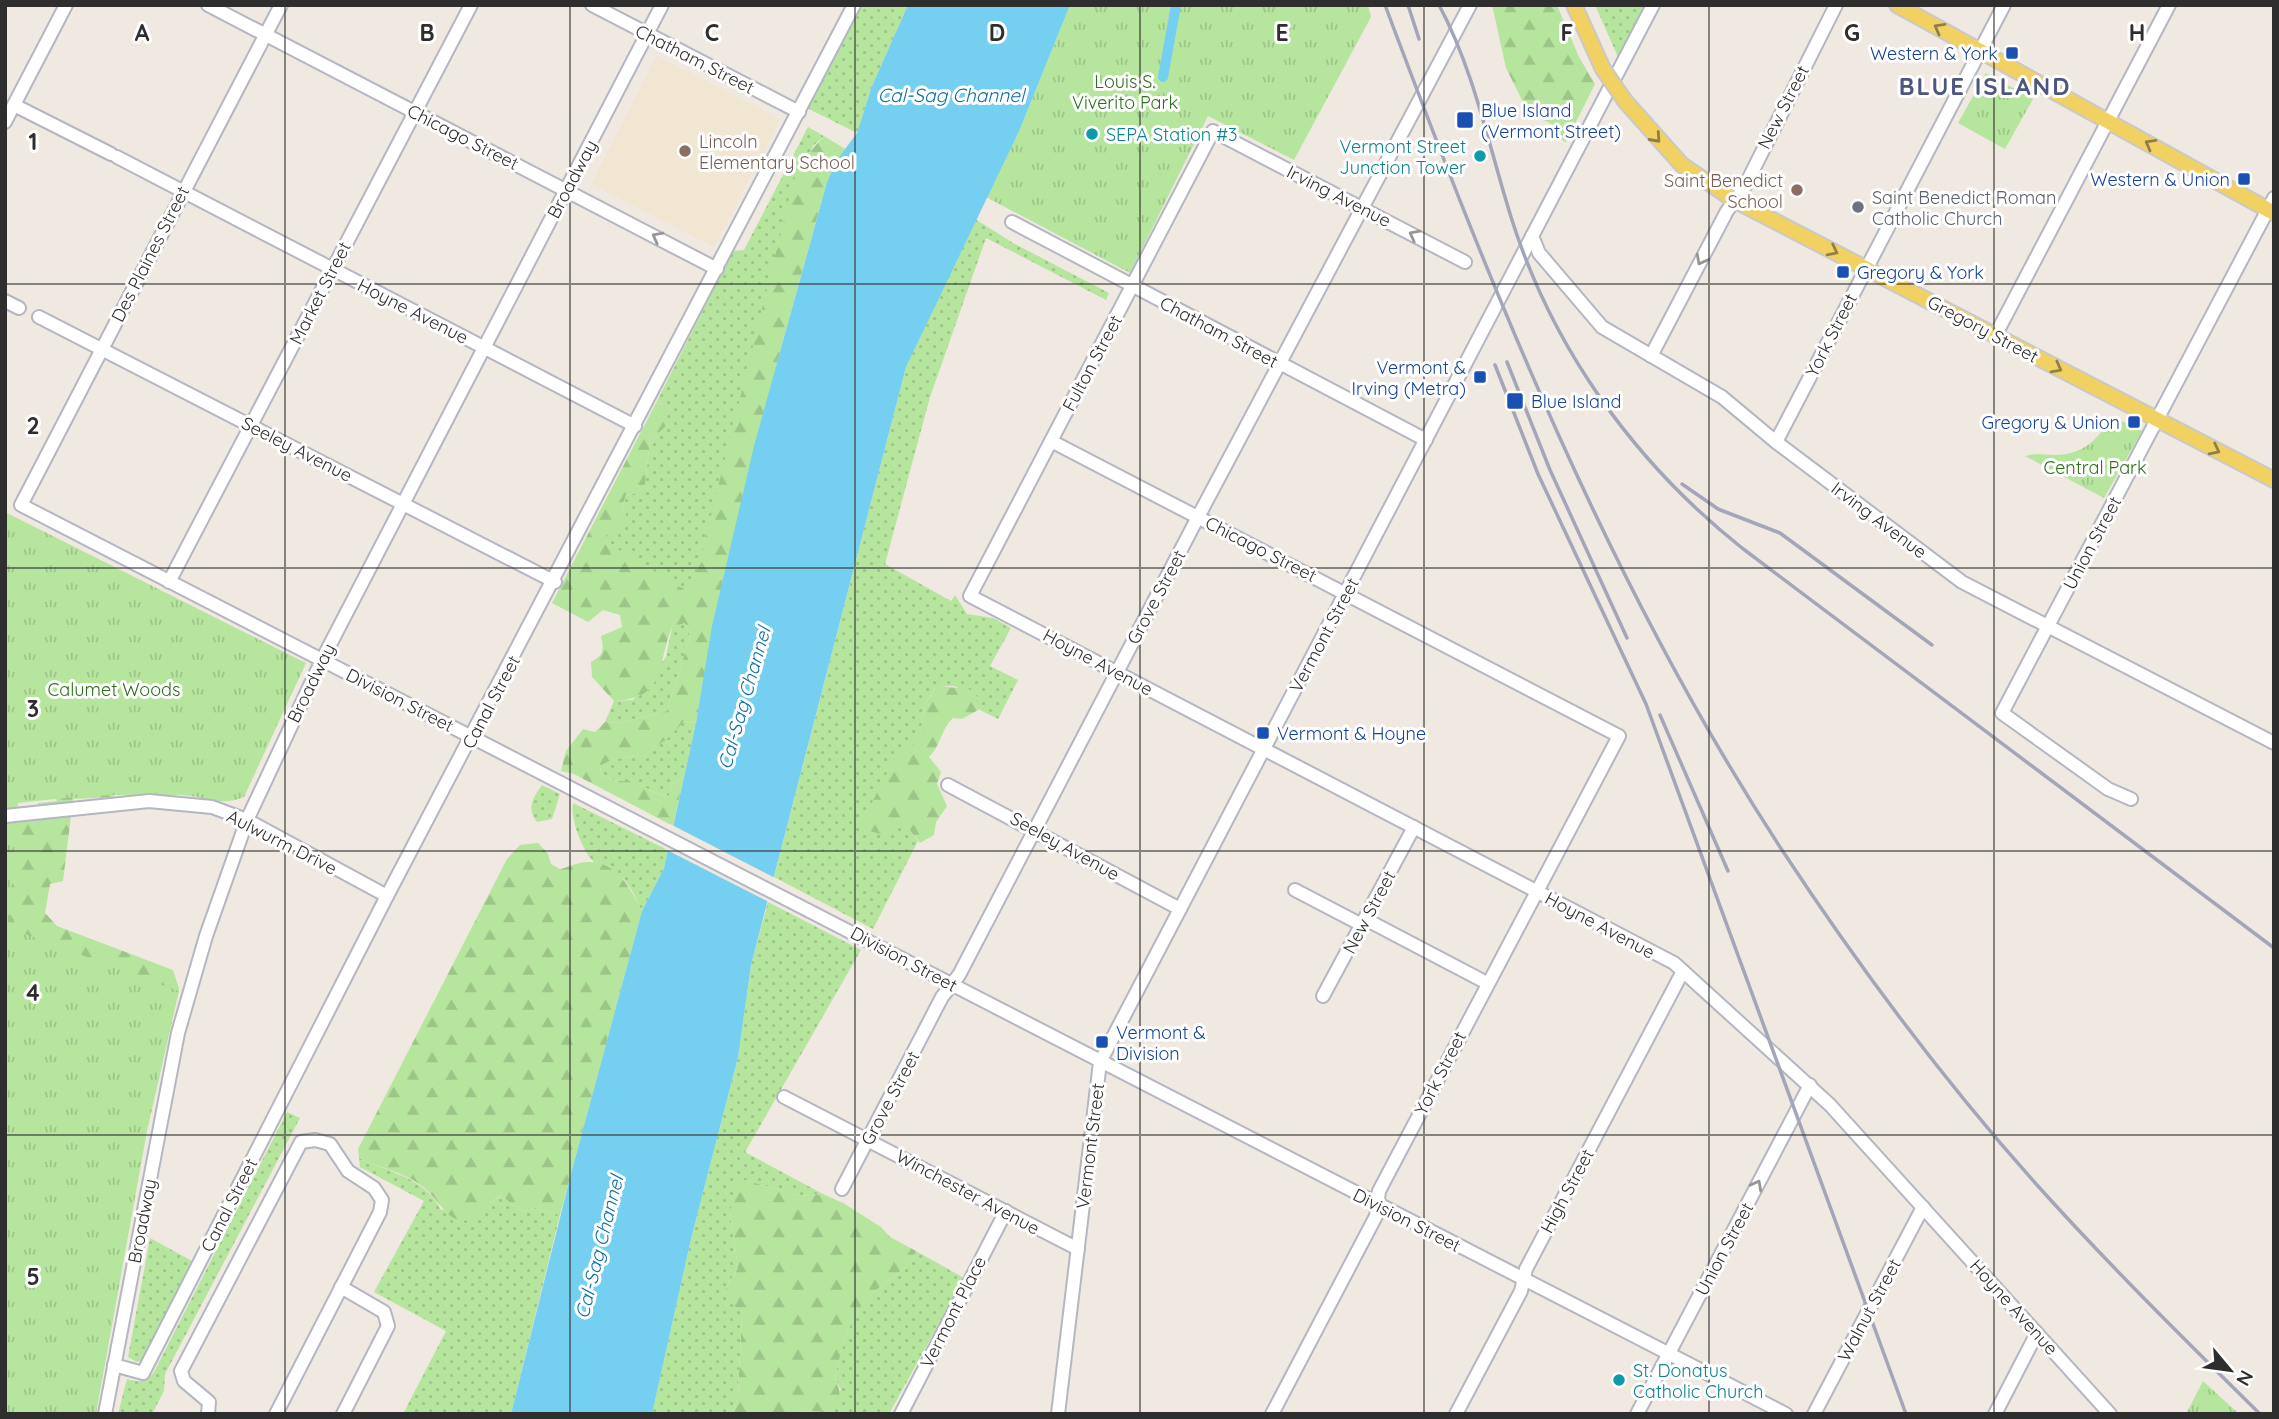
<svg xmlns="http://www.w3.org/2000/svg" width="2279" height="1419" viewBox="0 0 2279 1419" font-family="Quicksand,sans-serif">
	<style>
		.education { fill: #f0e6d1 }
		.grass { fill: url(#grass-dots) }
		.forest { fill: url(#forest-firs) }
		.park { fill: url(#park-tufts) }
		.water { fill: #75cff0 }
		.pier { fill: #efe9e1 }
		.lines { fill: none; stroke-linecap: round; stroke-linejoin: round }
		.canal { stroke: #75cff0; stroke-width: 10 }
		.minor-casing { stroke: #b4b7c1; stroke-width: 16 }
		.major-casing { stroke: #c9c9c9; stroke-width: 18 }
		.minor { stroke: #fff; stroke-width: 12 }
		.major { stroke: #f2d163; stroke-width: 14 }
		.rail { stroke: #a3a6b8; stroke-width: 3.5 }
		.major-bridge-casing { stroke: #c9c9c9; stroke-width: 18; stroke-linecap: butt }
		.major-bridge { stroke: #f2d163; stroke-width: 14 }
		.oneway { stroke: #908048 }
		.oneway2 { stroke: #969696 }
		.grid { fill: none; stroke: #2e2e2e; stroke-width: 2; stroke-opacity: 0.55 }
		.transit-dot { fill: #1a4fb4; stroke: #fff; stroke-width: 2.5 }
		.culture-dot { fill: #0f9aa8; stroke: #fff; stroke-width: 2.5 }
		.education-dot { fill: #8d6e63; stroke: #fff; stroke-width: 2.5 }
		.worship-dot { fill: #6b7280; stroke: #fff; stroke-width: 2.5 }
		.labels { text-anchor: middle; dominant-baseline: central; stroke-width: 6; stroke-linejoin: round; paint-order: stroke }
		.transit-label { font-size: 18px; fill: #164399; stroke: #fff; text-anchor: start }
		.street-label { font-size: 18px; fill: #2e2e2e; stroke: #fff }
		.park-label { font-size: 18px; fill: #2c6e1b; stroke: #fff }
		.culture-label { font-size: 18px; fill: #0d838f; stroke: #fff; text-anchor: start }
		.education-label { font-size: 18px; fill: #785e54; stroke: #fff; text-anchor: start }
		.worship-label { font-size: 18px; fill: #5b616d; stroke: #fff; text-anchor: start }
		.water-label { font-size: 19px; font-style: italic; fill: #0d6fa3; stroke: #fff }
		.district-label { font-size: 24px; font-weight: bold; letter-spacing: 2px; fill: #4d5680; stroke: #fff }
		.grid-label { font-size: 23px; text-anchor: middle; font-weight: bold; fill: #2e2e2e; stroke: #fff; stroke-width: 6; stroke-linejoin: round; paint-order: stroke }
	</style>
	<defs>
		<pattern id="grass-dots" width="8" height="8" patternUnits="userSpaceOnUse" patternTransform="scale(1.75)"><rect width="8" height="8" fill="#b6e59e"/><path d="M2 2h.1M6 6h.1" fill="none" stroke="#9dc588" stroke-width="1.8" stroke-linecap="round"/></pattern>
		<pattern id="forest-firs" width="22" height="20" patternUnits="userSpaceOnUse" patternTransform="scale(1.75)"><rect width="22" height="20" fill="#b6e59e"/><path d="M5 1l3.5 6h-7zM16 11l3.5 6h-7z" fill="#9dc588"/></pattern>
		<pattern id="park-tufts" width="24" height="20" patternUnits="userSpaceOnUse" patternTransform="scale(1.75)"><rect width="24" height="20" fill="#b6e59e"/><path d="M3 7l-1-3M5 7V3M7 7l1-3M15 17l-1-3M17 17v-4M19 17l1-3" fill="none" stroke="#9dc588"/></pattern>
	</defs>
	<rect width="100%" height="100%" fill="#efe9e1"/>
	<path class="education" d="M657,56L780,119L714,247L591,184Z"/>
	<g class="grass">
		<path d="M861,5H908L872,86L857,133L807,108Z"/>
		<path d="M1595,5H1645L1618,57Z"/>
		<path d="M808,127L824,136L813,146L696,580L693,590L687,591L612,547L606,542V532L626,515L622,506L626,495L636,493L645,485L650,441L667,425L662,404L656,403L733,251L744,250Z"/>
		<path d="M975,219L1013,243L1109,293L1106,300L986,238L930,397L885,564L951,601L955,595L967,614L993,618L1011,628L990,666L1018,680L998,719L980,710V699L954,686L935,687L925,705L919,741C884,765 886,790 860,820L874,832L884,835L899,825L908,828L918,841L873,929L774,877L906,367Z"/>
		<path d="M685,623L690,636L667,711L620,723L605,722L614,701L633,700L666,657L672,627Z"/>
		<path d="M683,721L696,723L684,777L673,784L669,796C655,795 650,789 638,784C625,778 619,786 601,774L600,765C612,758 620,759 632,756C653,751 670,738 683,721Z"/>
		<path d="M542,785L560,794L552,819L537,822C526,808 533,798 542,785Z"/>
		<path d="M573,803L668,850L664,868L642,911C637,902 633,890 626,882C617,872 603,870 594,862C582,850 570,819 573,803Z"/>
		<path d="M768,902L861,950L745,1152L823,1194L800,1196L745,1180L730,1212L738,1268C724,1293 718,1288 742,1313L738,1394L734,1414H652L691,1239L738,1057L751,965Z"/>
		<path d="M287,1112L300,1118L165,1374L164,1391L152,1414H118L127,1379C140,1383 146,1382 154,1372Z"/>
		<path d="M359,1158C389,1172 426,1178 441,1210L490,1203L502,1195L522,1212L535,1208L560,1215L511,1414H403L446,1331L374,1292L424,1201L360,1167Z"/>
		<path d="M150,1238L194,1262L145,1359L137,1362L128,1357Z"/>
		<path d="M916,1251L964,1278L889,1414H812L841,1390L835,1378C841,1350 848,1319 869,1297C883,1281 909,1271 916,1251Z"/>
	</g>
	<g class="forest">
		<path d="M1492,5H1557L1579,57L1595,84L1566,142L1557,138L1561,129L1528,112L1506,68Z"/>
		<path d="M824,136L847,150L837,160L827,182C777,361 727,539 696,723L684,721C669,739 654,751 632,756C619,759 612,758 600,766L601,774C619,786 625,778 638,783C650,789 654,795 669,796L673,784L684,777L673,826L574,774L561,771L566,751L583,729L595,732L605,722L620,723L667,711L690,636L685,623L672,627C656,666 668,698 614,701L592,677L591,662C604,655 604,650 601,636L622,627L620,615L603,610L588,622L552,603L656,403L668,406L667,425L650,441L645,485L636,493L626,495L622,506L626,515L624,526L606,532V542L687,591L693,589L793,183L800,163Z"/>
		<path d="M5,512L114,797L73,799L63,881L50,884L45,913L57,926L173,970L179,988L177,999L10,1084L5,822L36,819L38,803L57,801L5,657Z"/>
		<path d="M936,686L969,689L980,699V709L962,719L953,718C941,729 941,745 929,757L941,772L937,784L947,806L936,822L934,835L920,843L908,828L900,826L884,835L862,829L860,820C878,799 884,770 901,753C906,748 914,745 919,740L925,705Z"/>
		<path d="M538,843L548,854L551,864L560,869C569,867 578,862 587,862C616,860 631,889 642,911L560,1215L535,1208L522,1212L501,1195L490,1203L489,1211C448,1238 445,1201 419,1184C402,1172 378,1167 359,1158L358,1149L507,859L520,845Z"/>
		<path d="M745,1180L800,1196L823,1194L843,1203L881,1227L890,1237L916,1251C909,1271 883,1281 869,1297C848,1319 841,1350 835,1378C843,1394 840,1400 827,1411L734,1414L738,1394L742,1314C717,1287 724,1295 738,1268L730,1212L737,1184Z"/>
	</g>
	<g class="park">
		<path d="M1070,5H1368L1371,17L1294,160L1208,116L1130,273L986,197L1020,129Z"/>
		<path d="M1986,73L2033,99L2005,149L1958,123Z"/>
		<path d="M2112,416L2142,431L2104,498L2025,456C2036,453 2043,455 2053,455C2082,456 2099,439 2112,416Z"/>
		<path d="M5,512L306,663L244,797C221,807 204,796 181,795C128,793 70,796 18,803L9,928L179,991L147,1131L96,1414H5Z"/>
		<path d="M2203,1381L2239,1414H2186Z"/>
	</g>
	<path class="water" d="M908,5H1070L1020,129L906,367L751,965L738,1057L691,1239L652,1414H511L571,1174L642,911L664,868L696,723L712,626L754,446L827,182L837,160L857,133L872,86Z"/>
	<path class="pier" d="M670,824L777,879L771,903L665,849Z"/>
	<g class="lines">
		<path class="canal" d="M1163,77L1176,5"/>
		<defs>
			<g id="minor">
				<path d="M208,5L717,269"/>
				<path d="M281,5L21,505L1786,1414"/>
				<path d="M592,5L799,112"/>
				<path d="M14,105L111,154"/>
				<path d="M5,122L66,5"/>
				<path d="M117,157L635,426"/>
				<path d="M1012,222L1426,440"/>
				<path d="M1532,236L1539,253L1602,327L1722,397L1776,442L1962,582L2274,743"/>
				<path d="M1465,262L1213,131L970,596L1674,963L1830,1105L2110,1414"/>
				<path d="M5,301L19,308"/>
				<path d="M39,317L555,582"/>
				<path d="M1995,336L2169,5"/>
				<path d="M1651,356L1727,211L1744,188L1836,5"/>
				<path d="M1051,441L1619,736L1379,1191L1376,1216L1272,1414"/>
				<path d="M1776,442L2004,5"/>
				<path d="M169,582L471,5"/>
				<path d="M948,785L1180,909"/>
				<path d="M2131,799L2108,789L2002,713L2274,198"/>
				<path d="M5,816L149,801L212,807L247,820L387,896"/>
				<path d="M1295,890L1362,925"/>
				<path d="M1365,919L1487,983"/>
				<path d="M1323,996L1414,827"/>
				<path d="M784,1097L1078,1249"/>
				<path d="M842,1189L942,997L959,975L1198,517L1470,5"/>
				<path d="M341,1287L384,1312L388,1326L343,1414"/>
				<path d="M114,1365L143,1373L387,896L854,5"/>
				<path d="M105,1414L178,1033L206,936L247,820L322,660L662,5"/>
				<path d="M208,1414L209,1402L184,1381L181,1371L301,1142L315,1140L330,1144L348,1171L374,1188L382,1200L380,1212L276,1414"/>
				<path d="M901,1414L1006,1211"/>
				<path d="M1058,1414L1100,1062L1653,5"/>
				<path d="M1456,1414L1521,1291L1526,1269L1683,971"/>
				<path d="M1637,1414L1810,1085"/>
				<path d="M1814,1414L1923,1207"/>
				<path d="M1995,1414L2037,1333"/>
			</g>
			<g id="major">
				<path d="M1574,5L1603,69"/>
				<path d="M1897,5L2274,213"/>
				<path d="M1625,101L1682,165L1734,200L2274,480"/>
			</g>
		</defs>
		<use href="#minor" class="minor-casing"/>
		<use href="#major" class="major-casing"/>
		<use href="#minor" class="minor"/>
		<use href="#major" class="major"/>
		<g class="rail">
			<path d="M1385,5C1494,296 1611,589 1782,850C1859,967 1943,1080 2037,1185C2108,1264 2184,1339 2260,1414"/>
			<path d="M1408,5L1419,39"/>
			<path d="M1439,5C1474,70 1489,147 1511,217C1552,348 1634,462 1742,548L2274,948"/>
			<path d="M1507,362L1550,470L1627,638"/>
			<path d="M1495,365L1538,474L1646,704L1906,1414"/>
			<path d="M1682,484L1718,509L1780,533L1932,645"/>
			<path d="M1660,715L1728,871"/>
		</g>
		<defs>
			<path id="major-bridge" d="M1603,69L1625,101"/>
		</defs>
		<use href="#major-bridge" class="major-bridge-casing"/>
		<use href="#major-bridge" class="major-bridge"/>
	</g>
	<defs><path id="oneway-chevron" d="M-2-3.5L2.5 0L-2 3.5" fill="none" stroke-width="1.6" stroke-linecap="round" stroke-linejoin="round" transform="scale(1.75)"/></defs>
	<g class="oneway">
		<use href="#oneway-chevron" transform="translate(1939 28) rotate(-151)"/>
		<use href="#oneway-chevron" transform="translate(1656 138) rotate(48)"/>
		<use href="#oneway-chevron" transform="translate(2150 144) rotate(-151)"/>
		<use href="#oneway-chevron" transform="translate(1833 251) rotate(27)"/>
		<use href="#oneway-chevron" transform="translate(2057 368) rotate(28)"/>
		<use href="#oneway-chevron" transform="translate(2215 450) rotate(27)"/>
	</g>
	<g class="oneway2">
		<use href="#oneway-chevron" transform="translate(1414 235) rotate(-152)"/>
		<use href="#oneway-chevron" transform="translate(657 237) rotate(-152)"/>
		<use href="#oneway-chevron" transform="translate(1701 260) rotate(118)"/>
		<use href="#oneway-chevron" transform="translate(1757 1185) rotate(-62)"/>
	</g>
	<path class="grid" d="M285,5V1414M570,5V1414M855,5V1414M1140,5V1414M1424,5V1414M1709,5V1414M1994,5V1414M5,284H2274M5,568H2274M5,851H2274M5,1135H2274"/>
	<g class="transit-dot">
		<rect x="2005" y="46" width="14" height="14" rx="3.5"/>
		<rect x="1456" y="111" width="18" height="18" rx="3.5"/>
		<rect x="2237" y="172" width="14" height="14" rx="3.5"/>
		<rect x="1836" y="265" width="14" height="14" rx="3.5"/>
		<rect x="1473" y="370" width="14" height="14" rx="3.5"/>
		<rect x="1506" y="392" width="18" height="18" rx="3.5"/>
		<rect x="2127" y="415" width="14" height="14" rx="3.5"/>
		<rect x="1256" y="726" width="14" height="14" rx="3.5"/>
		<rect x="1095" y="1035" width="14" height="14" rx="3.5"/>
	</g>
	<g class="culture-dot">
		<circle cx="1092" cy="134" r="7"/>
		<circle cx="1480" cy="156" r="7"/>
		<circle cx="1619" cy="1380" r="7"/>
	</g>
	<g class="education-dot">
		<circle cx="685" cy="151" r="7"/>
		<circle cx="1797" cy="190" r="7"/>
	</g>
	<circle class="worship-dot" cx="1858" cy="207" r="7"/>
	<g class="labels">
		<g class="transit-label">
			<text x="1998" y="53" text-anchor="end">Western &amp; York</text>
			<text x="1481" y="110">Blue Island<tspan x="1481" dy="21">(Vermont Street)</tspan></text>
			<text x="2230" y="179" text-anchor="end">Western &amp; Union</text>
			<text x="1857" y="272">Gregory &amp; York</text>
			<text x="1466" y="367" text-anchor="end">Vermont &amp;<tspan x="1466" dy="21">Irving (Metra)</tspan></text>
			<text x="1531" y="401">Blue Island</text>
			<text x="2120" y="422" text-anchor="end">Gregory &amp; Union</text>
			<text x="1277" y="733">Vermont &amp; Hoyne</text>
			<text x="1116" y="1032">Vermont &amp;<tspan x="1116" dy="21">Division</tspan></text>
		</g>
		<g class="street-label">
			<text transform="translate(695 59) rotate(27)">Chatham Street</text>
			<text transform="translate(1783 107) rotate(-63)">New Street</text>
			<text transform="translate(463 137) rotate(27)">Chicago Street</text>
			<text transform="translate(572 179) rotate(-62)">Broadway</text>
			<text transform="translate(1339 196) rotate(27)">Irving Avenue</text>
			<text transform="translate(150 254) rotate(-63)">Des Plaines Street</text>
			<text transform="translate(320 293) rotate(-63)">Market Street</text>
			<text transform="translate(413 311) rotate(27)">Hoyne Avenue</text>
			<text transform="translate(1983 329) rotate(28)">Gregory Street</text>
			<text transform="translate(1219 332) rotate(28)">Chatham Street</text>
			<text transform="translate(1831 335) rotate(-63)">York Street</text>
			<text transform="translate(1092 363) rotate(-62)">Fulton Street</text>
			<text transform="translate(297 449) rotate(27)">Seeley Avenue</text>
			<text transform="translate(1879 520) rotate(37)">Irving Avenue</text>
			<text transform="translate(2092 543) rotate(-62)">Union Street</text>
			<text transform="translate(1261 549) rotate(27)">Chicago Street</text>
			<text transform="translate(1156 597) rotate(-62)">Grove Street</text>
			<text transform="translate(1324 635) rotate(-62)">Vermont Street</text>
			<text transform="translate(1098 662) rotate(28)">Hoyne Avenue</text>
			<text transform="translate(311 683) rotate(-64)">Broadway</text>
			<text transform="translate(400 700) rotate(27)">Division Street</text>
			<text transform="translate(491 702) rotate(-62)">Canal Street</text>
			<text transform="translate(282 842) rotate(27)">Aulwurm Drive</text>
			<text transform="translate(1065 846) rotate(29)">Seeley Avenue</text>
			<text transform="translate(1369 912) rotate(-62)">New Street</text>
			<text transform="translate(1600 925) rotate(28)">Hoyne Avenue</text>
			<text transform="translate(904 959) rotate(28)">Division Street</text>
			<text transform="translate(1440 1073) rotate(-63)">York Street</text>
			<text transform="translate(890 1098) rotate(-62)">Grove Street</text>
			<text transform="translate(1090 1146) rotate(-83)">Vermont Street</text>
			<text transform="translate(1567 1191) rotate(-62)">High Street</text>
			<text transform="translate(968 1192) rotate(28)">Winchester Avenue</text>
			<text transform="translate(229 1205) rotate(-63)">Canal Street</text>
			<text transform="translate(1407 1220) rotate(27)">Division Street</text>
			<text transform="translate(142 1221) rotate(-79)">Broadway</text>
			<text transform="translate(1724 1249) rotate(-62)">Union Street</text>
			<text transform="translate(2014 1307) rotate(48)">Hoyne Avenue</text>
			<text transform="translate(1869 1310) rotate(-62)">Walnut Street</text>
			<text transform="translate(953 1312) rotate(-63)">Vermont Place</text>
		</g>
		<g class="park-label">
			<text x="1125" y="81">Louis S.<tspan x="1125" dy="21">Viverito Park</tspan></text>
			<text x="2095" y="467">Central Park</text>
			<text x="114" y="689">Calumet Woods</text>
		</g>
		<g class="culture-label">
			<text x="1106" y="134">SEPA Station #3</text>
			<text x="1466" y="146" text-anchor="end">Vermont Street<tspan x="1466" dy="21">Junction Tower</tspan></text>
			<text x="1633" y="1370">St. Donatus<tspan x="1633" dy="21">Catholic Church</tspan></text>
		</g>
		<g class="education-label">
			<text x="699" y="141">Lincoln<tspan x="699" dy="21">Elementary School</tspan></text>
			<text x="1783" y="180" text-anchor="end">Saint Benedict<tspan x="1783" dy="21">School</tspan></text>
		</g>
		<g class="worship-label">
			<text x="1872" y="197">Saint Benedict Roman<tspan x="1872" dy="21">Catholic Church</tspan></text>
		</g>
		<g class="water-label">
			<text x="951" y="95">Cal-Sag Channel</text>
			<text transform="translate(744 698) rotate(-74)">Cal-Sag Channel</text>
			<text transform="translate(599 1247) rotate(-76)">Cal-Sag Channel</text>
		</g>
		<g class="district-label">
			<text x="1985" y="86">BLUE ISLAND</text>
		</g>
	</g>
	<g class="grid-label">
		<text x="142" y="41">A</text>
		<text x="427" y="41">B</text>
		<text x="712" y="41">C</text>
		<text x="997" y="41">D</text>
		<text x="1282" y="41">E</text>
		<text x="1567" y="41">F</text>
		<text x="1852" y="41">G</text>
		<text x="2137" y="41">H</text>
		<text x="33" y="150">1</text>
		<text x="33" y="434">2</text>
		<text x="33" y="717">3</text>
		<text x="33" y="1001">4</text>
		<text x="33" y="1285">5</text>
	</g>
	<rect width="2279" height="1419" fill="none" stroke="#2e2e2e" stroke-width="14"/>
	<g transform="translate(2230 1370) rotate(119)" stroke="#ffffff" stroke-width="5" paint-order="stroke">
	<path d="M0-5L12 26L0 18L-12 26Z" fill="#2e2e2e"/>
	<text y="-10" font-size="19" font-weight="bold" text-anchor="middle" fill="#2e2e2e">N</text>
	</g>
</svg>
